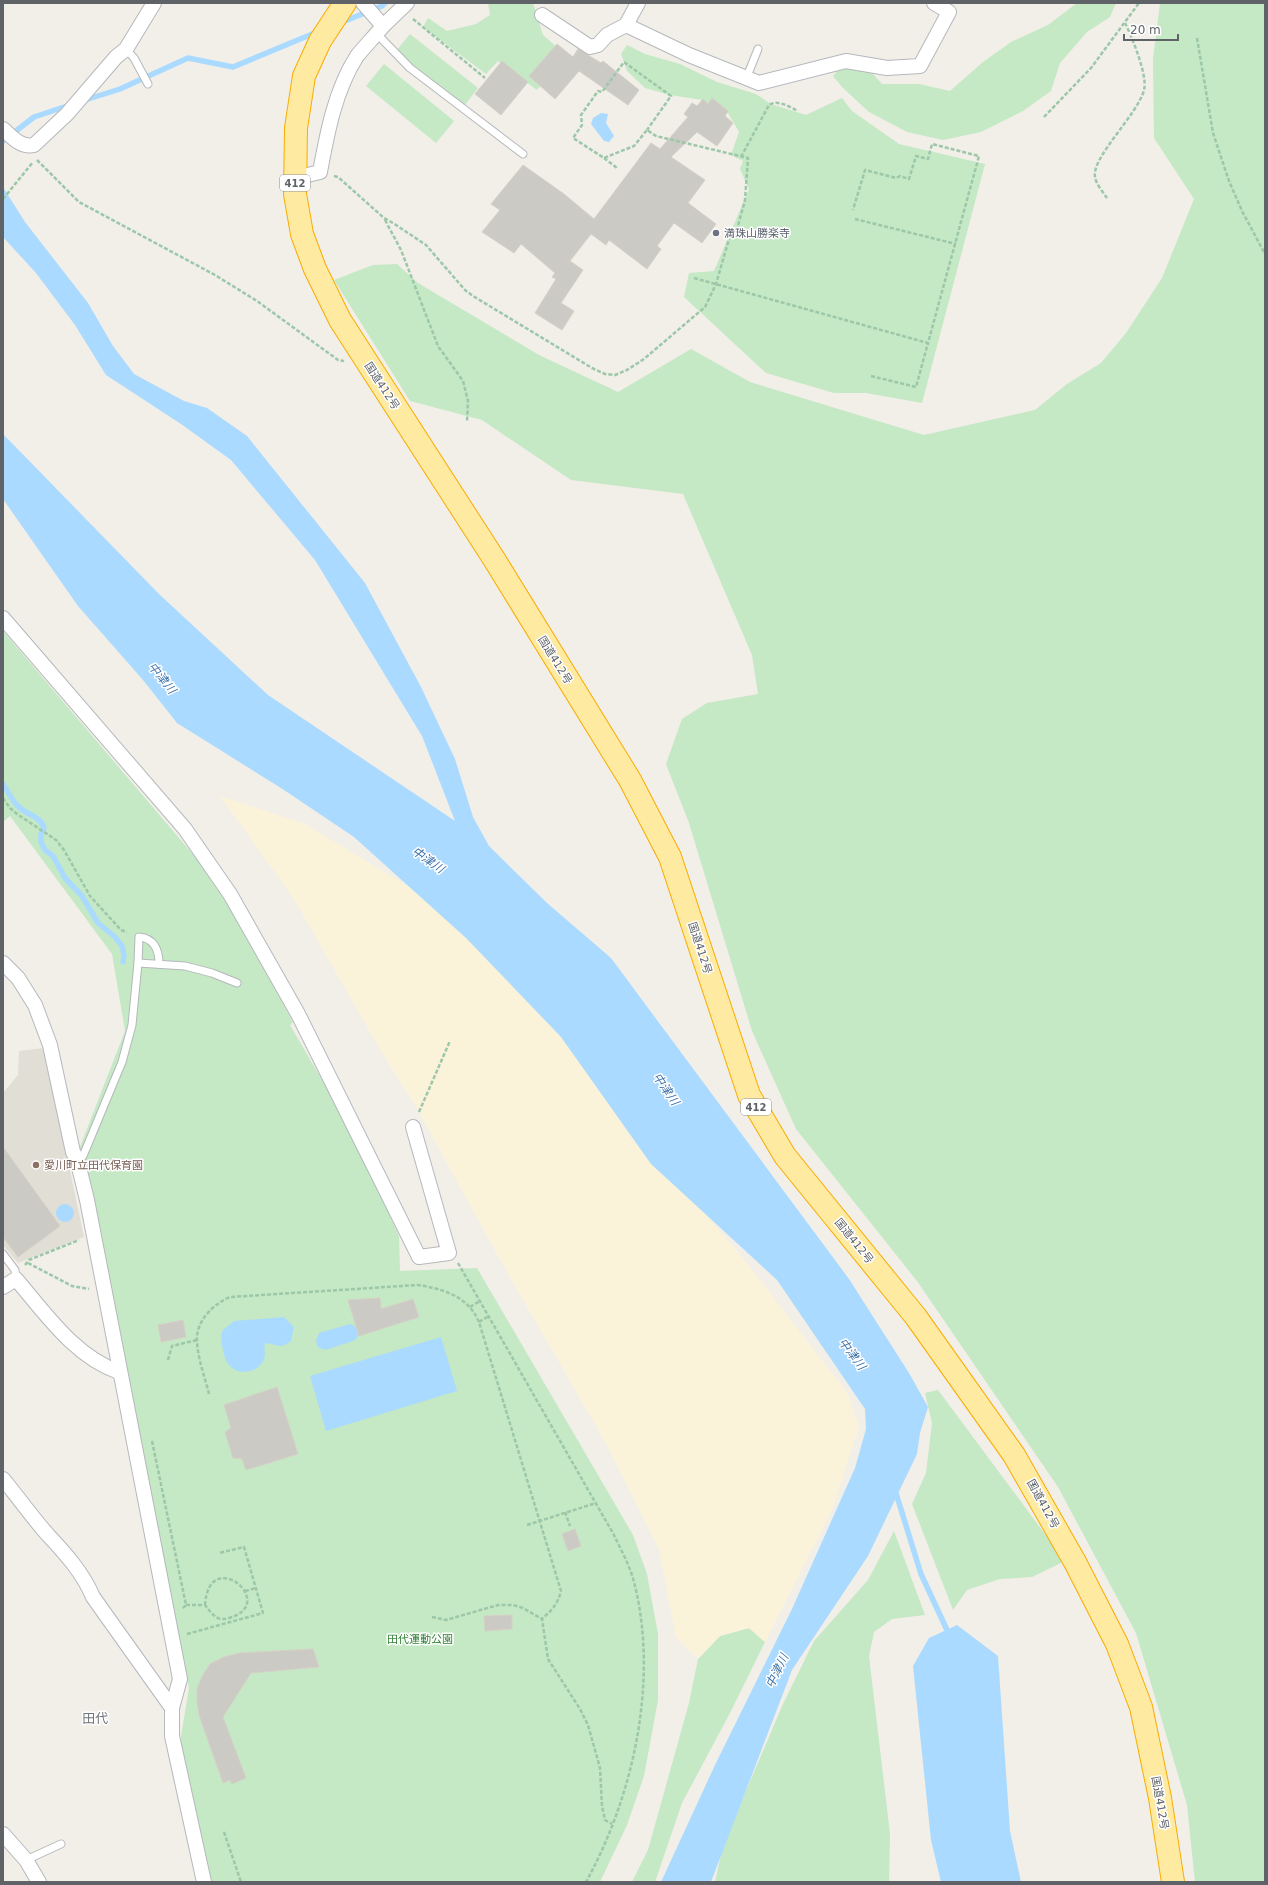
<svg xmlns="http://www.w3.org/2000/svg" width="1268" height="1885" viewBox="0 0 1268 1885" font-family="'DejaVu Sans','Noto Sans JP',sans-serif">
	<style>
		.education { fill: #e1ded6 }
		.green { fill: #c5e8c5 }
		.sand { fill: #fbf3d9 }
		.water { fill: #aadaff }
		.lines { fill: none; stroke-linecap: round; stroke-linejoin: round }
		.stream { stroke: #aadaff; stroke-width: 5.5 }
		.building { fill: #cccac5; stroke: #d6d1c6 }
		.service-casing { stroke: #b5b8bc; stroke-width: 9 }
		.minor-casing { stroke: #b5b8bc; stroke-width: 16 }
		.trunk-casing { stroke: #f9ab00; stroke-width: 24 }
		.path { stroke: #9cc7a9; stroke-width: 2.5; stroke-dasharray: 4 2; stroke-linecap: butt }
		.service { stroke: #fff; stroke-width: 7 }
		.minor { stroke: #fff; stroke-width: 14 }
		.trunk { stroke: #feeaa1; stroke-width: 22 }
		.worship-dot { fill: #6b7280; stroke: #fff; stroke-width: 1.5 }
		.education-dot { fill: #8d6e63; stroke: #fff; stroke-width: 1.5 }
		.labels { text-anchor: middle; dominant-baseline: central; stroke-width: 3; stroke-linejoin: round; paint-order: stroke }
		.shield { fill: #fff; stroke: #8f9295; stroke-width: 1 }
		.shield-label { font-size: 10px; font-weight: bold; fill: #5f6368 }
		.worship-label { font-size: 11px; fill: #5b616d; stroke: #fff; text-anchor: start }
		.street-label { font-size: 11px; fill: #5f6368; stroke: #fff }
		.education-label { font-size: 11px; fill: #785e54; stroke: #fff; text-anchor: start }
		.park-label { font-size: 11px; fill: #348238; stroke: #fff }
		.water-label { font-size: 12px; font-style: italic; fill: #4174aa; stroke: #fff }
		.quarter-label { font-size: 13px; fill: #70757a; stroke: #fff }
	</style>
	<rect width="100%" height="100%" fill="#f1efe8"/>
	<path class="education" d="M44,1048L84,1237L18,1263L3,1245V1093L18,1075L19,1051Z"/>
	<g class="green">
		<path d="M488,3H533L543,35L567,56L537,90L498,61L486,74L423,27L428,18L447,31L476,24L490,15Z"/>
		<path d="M1077,3H1116L1110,17L1087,32L1060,63L1051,91L1023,111L981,132L943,140L907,132L869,112L843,88L833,76L843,64H864L882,84H919L950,91L983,62L1011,42L1048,25Z"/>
		<path d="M1160,3H1265V1882H1195L1187,1805L1136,1633L1058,1487L917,1281L796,1129L752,1031L689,823L666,764L682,719L707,703L758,694L752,655L683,494L571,480L482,420L410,401L334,280L373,265L397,264L418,283L539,355L618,392L691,349L750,382L924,435L1035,410L1067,384L1101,363L1126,333L1162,278L1194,199L1154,138L1153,59Z"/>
		<path d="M410,34L478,88L460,111L392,56Z"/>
		<path d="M627,45L645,54L680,64L717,82L756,94L771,104L806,115L842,98L852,111L899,144L985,164L922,403L866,393H834L766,373L684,297L689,273L714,271L749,189L740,169L743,161L731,155L739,132L728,113L702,100L670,95L645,88L627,71L621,54Z"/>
		<path d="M384,64L454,121L436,143L366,86Z"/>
		<path d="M3,631L196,858L231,910L293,1022L290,1025L347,1123L399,1236L400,1271L477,1268L633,1535L647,1574L658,1634V1700L644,1776L627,1825L600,1882H212L180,1742L189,1688L86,1162L78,1152L125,1031L112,954L10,816L3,822Z"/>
		<path d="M938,1390L1065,1561L1032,1577L1000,1579L967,1590L953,1610L912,1504L926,1473L932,1423L925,1393Z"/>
		<path d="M894,1531L925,1615L892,1619L874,1632L869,1656L890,1834L889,1882H715L722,1850L745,1793L783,1704L814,1641L868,1580Z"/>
		<path d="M749,1628L765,1642L730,1713L682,1803L655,1882H632L648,1850L689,1703L698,1659L720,1636Z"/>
	</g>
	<path class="sand" d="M220,796L305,824L406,885L525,969L658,1158L746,1262L848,1394L859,1427L832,1510L765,1642L749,1628L720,1636L698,1659L676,1637L659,1549L608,1447L503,1265L419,1112L378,1046L294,899Z"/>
	<g class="water">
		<path d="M601,113L608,114L606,123L614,136L609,142L604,141L591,124L593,118Z"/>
		<path d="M3,187L25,222L88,303L113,346L134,374L184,401L207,408L247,436L365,583L421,687L455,759L473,817L489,846L547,903L611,958L849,1279L909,1373L928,1407L920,1433L917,1454L868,1556L792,1670L711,1882H661L715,1765L792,1609L855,1468L866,1429L865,1409L777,1280L651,1164L561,1037L466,938L354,837L281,788L177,723L143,680L78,606L3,499V434L159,594L268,695L455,821L422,736L315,560L231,460L181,424L106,375L75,325L36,273L3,237Z"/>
		<circle cx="65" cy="1213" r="9"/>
		<path d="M284,1317L294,1327L291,1341C279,1350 278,1344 265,1343C263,1348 267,1354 263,1361C257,1373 239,1376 229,1365C223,1358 222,1344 221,1335L223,1330L234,1321Z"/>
		<path d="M350,1324L356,1327L358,1333L357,1338L353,1341L325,1350L318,1347L316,1341L319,1333Z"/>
		<path d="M441,1337L457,1391L326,1431L310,1376Z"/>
		<path d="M957,1625L998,1656L1010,1831L1021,1882H941L931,1840L913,1666L929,1638Z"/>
	</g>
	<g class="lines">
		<g class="stream">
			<path d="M340,23L382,6L385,3"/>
			<path d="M82,101L120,89L188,58L233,67L317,32"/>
			<path d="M3,141L34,117L70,105"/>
			<path d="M3,784C8,791 12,802 20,808C28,815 40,816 44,828L41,834V842L45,850L53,856L65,878L82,896L98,923L115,937L122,946L124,955L123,962"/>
			<path d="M895,1490L921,1574L947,1630V1638"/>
		</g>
	</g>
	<g class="building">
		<path d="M557,44L573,57L578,49L601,63L603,61L639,90L628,105L579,71L555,99L529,76Z"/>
		<path d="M502,61L528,82L501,115L475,94Z"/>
		<path d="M712,98L728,111L725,116L733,123L717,146L697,132L671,157L705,180L688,203L716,224L702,243L674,223L657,246L661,249L647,269L609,240L606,245L591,234L570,261L583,270L561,303L574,311L562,330L535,313L556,279L552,277L555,273L521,244L514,253L482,232L500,210L491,204L523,165L564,194L594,219L651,143L660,149L688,117L684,114L692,103L697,106L703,99L708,104Z"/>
		<path d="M3,1147L60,1226L18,1257L3,1237Z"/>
		<path d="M380,1298L381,1309L413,1299L419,1317L359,1336L348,1300Z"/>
		<path d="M183,1320L186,1337L161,1342L158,1325Z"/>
		<path d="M277,1387L298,1454L246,1470L242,1459L233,1458L225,1432L231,1428L224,1405Z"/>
		<path d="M575,1529L581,1546L568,1551L562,1534Z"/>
		<path d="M512,1615V1629L485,1631L484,1616Z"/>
		<path d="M313,1649L319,1667L251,1673L223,1717L246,1778L232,1784L230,1780L223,1783L199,1715L197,1701V1689L202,1676L210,1664L224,1657L239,1653Z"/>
	</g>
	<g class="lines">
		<defs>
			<g id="service">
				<path d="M377,34L410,68L523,154"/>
				<path d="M126,49L134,58L148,84"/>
				<path d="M746,79L758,49"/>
				<path d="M138,963L139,937C154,938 159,950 159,964"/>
				<path d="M77,1159L83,1156L122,1062L132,1025L138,963L185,966L212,973L237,983"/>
				<path d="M3,1254L15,1270L16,1279"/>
				<path d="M26,1860L61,1844"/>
			</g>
			<g id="minor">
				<path d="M542,15L590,47L598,45L607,35L626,25L638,3"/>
				<path d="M626,25L689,55L759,83L846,61L887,68L920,66L949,12L934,3"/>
				<path d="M383,26L407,3"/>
				<path d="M3,129C12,137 21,148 34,145L67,114L116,57L126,49L154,3"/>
				<path d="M295,178L320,172C327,134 335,90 357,56C365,46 375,36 383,26L363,3"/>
				<path d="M3,618L185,829L230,894L298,1014L419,1257L449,1253L413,1127"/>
				<path d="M3,963L18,978L35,1005L50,1045L73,1152L77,1159L87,1200L180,1679L172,1708V1736L204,1882"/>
				<path d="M3,1287L16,1279C45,1313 75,1357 119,1372"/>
				<path d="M3,1479C18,1497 32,1517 48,1535C65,1553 83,1573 93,1597L172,1708"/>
				<path d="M3,1834L26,1860L39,1882"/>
			</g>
			<path id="trunk" d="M345,3L320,41L304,76L296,128L295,194L302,234L315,269L340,320L494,559L630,780L670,857L749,1095L785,1156L916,1317L1014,1455L1075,1562L1117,1644L1141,1707L1160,1798L1173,1882"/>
		</defs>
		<use href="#service" class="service-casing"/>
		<use href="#minor" class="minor-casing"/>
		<use href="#trunk" class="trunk-casing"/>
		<g class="path">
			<path d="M413,19L485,78"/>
			<path d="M1197,38L1213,133L1229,181L1242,211L1265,254"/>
			<path d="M1044,117L1091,68L1139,3"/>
			<path d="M741,157L769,105C778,99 789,107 798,111"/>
			<path d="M604,158L617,168"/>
			<path d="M37,160L79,202L215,275L257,301L338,360L344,361"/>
			<path d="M334,176L338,177L384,218L393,223L426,245L465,290L473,296L592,368L605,374L615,375L627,370L644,359L705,307L716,284L729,239L736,233L745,200L748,158L656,136L647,130L634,146L604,158L573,138L582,125L581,115L598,91L602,92L624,62L671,96L647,130"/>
			<path d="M1107,198C1103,192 1096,184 1095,177C1091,158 1138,114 1144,90C1148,76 1132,37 1125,23"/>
			<path d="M3,199L33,162"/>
			<path d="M855,219L956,244"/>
			<path d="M385,220L401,250L438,346L463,381L468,401L467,421"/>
			<path d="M694,278L928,343L979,156L932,144L928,159L916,156L909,179L900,176L896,178L865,170L853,210"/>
			<path d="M871,376L916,387L928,343"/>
			<path d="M3,798L10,808L17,814L56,840L64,850L90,896L121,930L127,932"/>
			<path d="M419,1112L450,1041"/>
			<path d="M28,1263L72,1286L89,1289"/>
			<path d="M458,1263L614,1535C621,1550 630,1566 634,1582C659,1679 634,1795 586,1882"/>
			<path d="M25,1265L29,1260L79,1240"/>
			<path d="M470,1307L480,1301"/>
			<path d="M479,1322L489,1316"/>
			<path d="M168,1360L172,1346L197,1340"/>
			<path d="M209,1394C205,1378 198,1359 197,1342C195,1322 213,1304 230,1297L418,1285C443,1289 468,1296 479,1322L561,1591C558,1604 551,1611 542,1619L548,1659L580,1709L588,1725L600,1768L602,1806L605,1820L612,1824"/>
			<path d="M152,1441L186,1605L182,1609"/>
			<path d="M565,1512L570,1526"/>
			<path d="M527,1525L596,1503"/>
			<path d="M245,1591L256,1588"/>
			<path d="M186,1605H205C212,1614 217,1622 229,1618C280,1604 209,1544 205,1605"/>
			<path d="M432,1617L446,1620L498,1605H513L523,1608L542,1619"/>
			<path d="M187,1634L263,1613L244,1547L219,1553"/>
			<path d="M224,1832L241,1882"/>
		</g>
		<use href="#service" class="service"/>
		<use href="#minor" class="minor"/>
		<use href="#trunk" class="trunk"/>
	</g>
	<circle class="worship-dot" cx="716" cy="233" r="4"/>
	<circle class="education-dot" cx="36" cy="1165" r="4"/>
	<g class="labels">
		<g class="shield">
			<rect x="280" y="175" width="30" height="16" rx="3"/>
			<rect x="741" y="1099" width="30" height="16" rx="3"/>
		</g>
		<g class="shield-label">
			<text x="295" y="183">412</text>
			<text x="756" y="1107">412</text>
		</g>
		<g class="worship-label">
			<text x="724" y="233">満珠山勝楽寺</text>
		</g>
		<g class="street-label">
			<text transform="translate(382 386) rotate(57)">国道412号</text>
			<text transform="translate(555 660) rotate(58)">国道412号</text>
			<text transform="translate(700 948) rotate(72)">国道412号</text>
			<text transform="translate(854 1241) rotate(51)">国道412号</text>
			<text transform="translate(1043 1504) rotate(61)">国道412号</text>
			<text transform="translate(1160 1803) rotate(80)">国道412号</text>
		</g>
		<g class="education-label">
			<text x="44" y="1165">愛川町立田代保育園</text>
		</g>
		<g class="park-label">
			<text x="420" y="1639">田代運動公園</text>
		</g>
		<g class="water-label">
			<text transform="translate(162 678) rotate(51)">中津川</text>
			<text transform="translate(428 860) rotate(35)">中津川</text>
			<text transform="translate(666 1089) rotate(56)">中津川</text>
			<text transform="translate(852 1354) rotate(53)">中津川</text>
			<text transform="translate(777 1671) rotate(-64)">中津川</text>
		</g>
		<g class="quarter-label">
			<text x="95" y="1718">田代</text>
		</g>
	</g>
	<rect width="1268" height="1885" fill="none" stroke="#5f6368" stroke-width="8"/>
	<path d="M1124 34v6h54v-6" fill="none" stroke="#5f6368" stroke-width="2"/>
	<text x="1130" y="34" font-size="12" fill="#5f6368" stroke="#ffffff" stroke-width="3" paint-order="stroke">20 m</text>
</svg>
